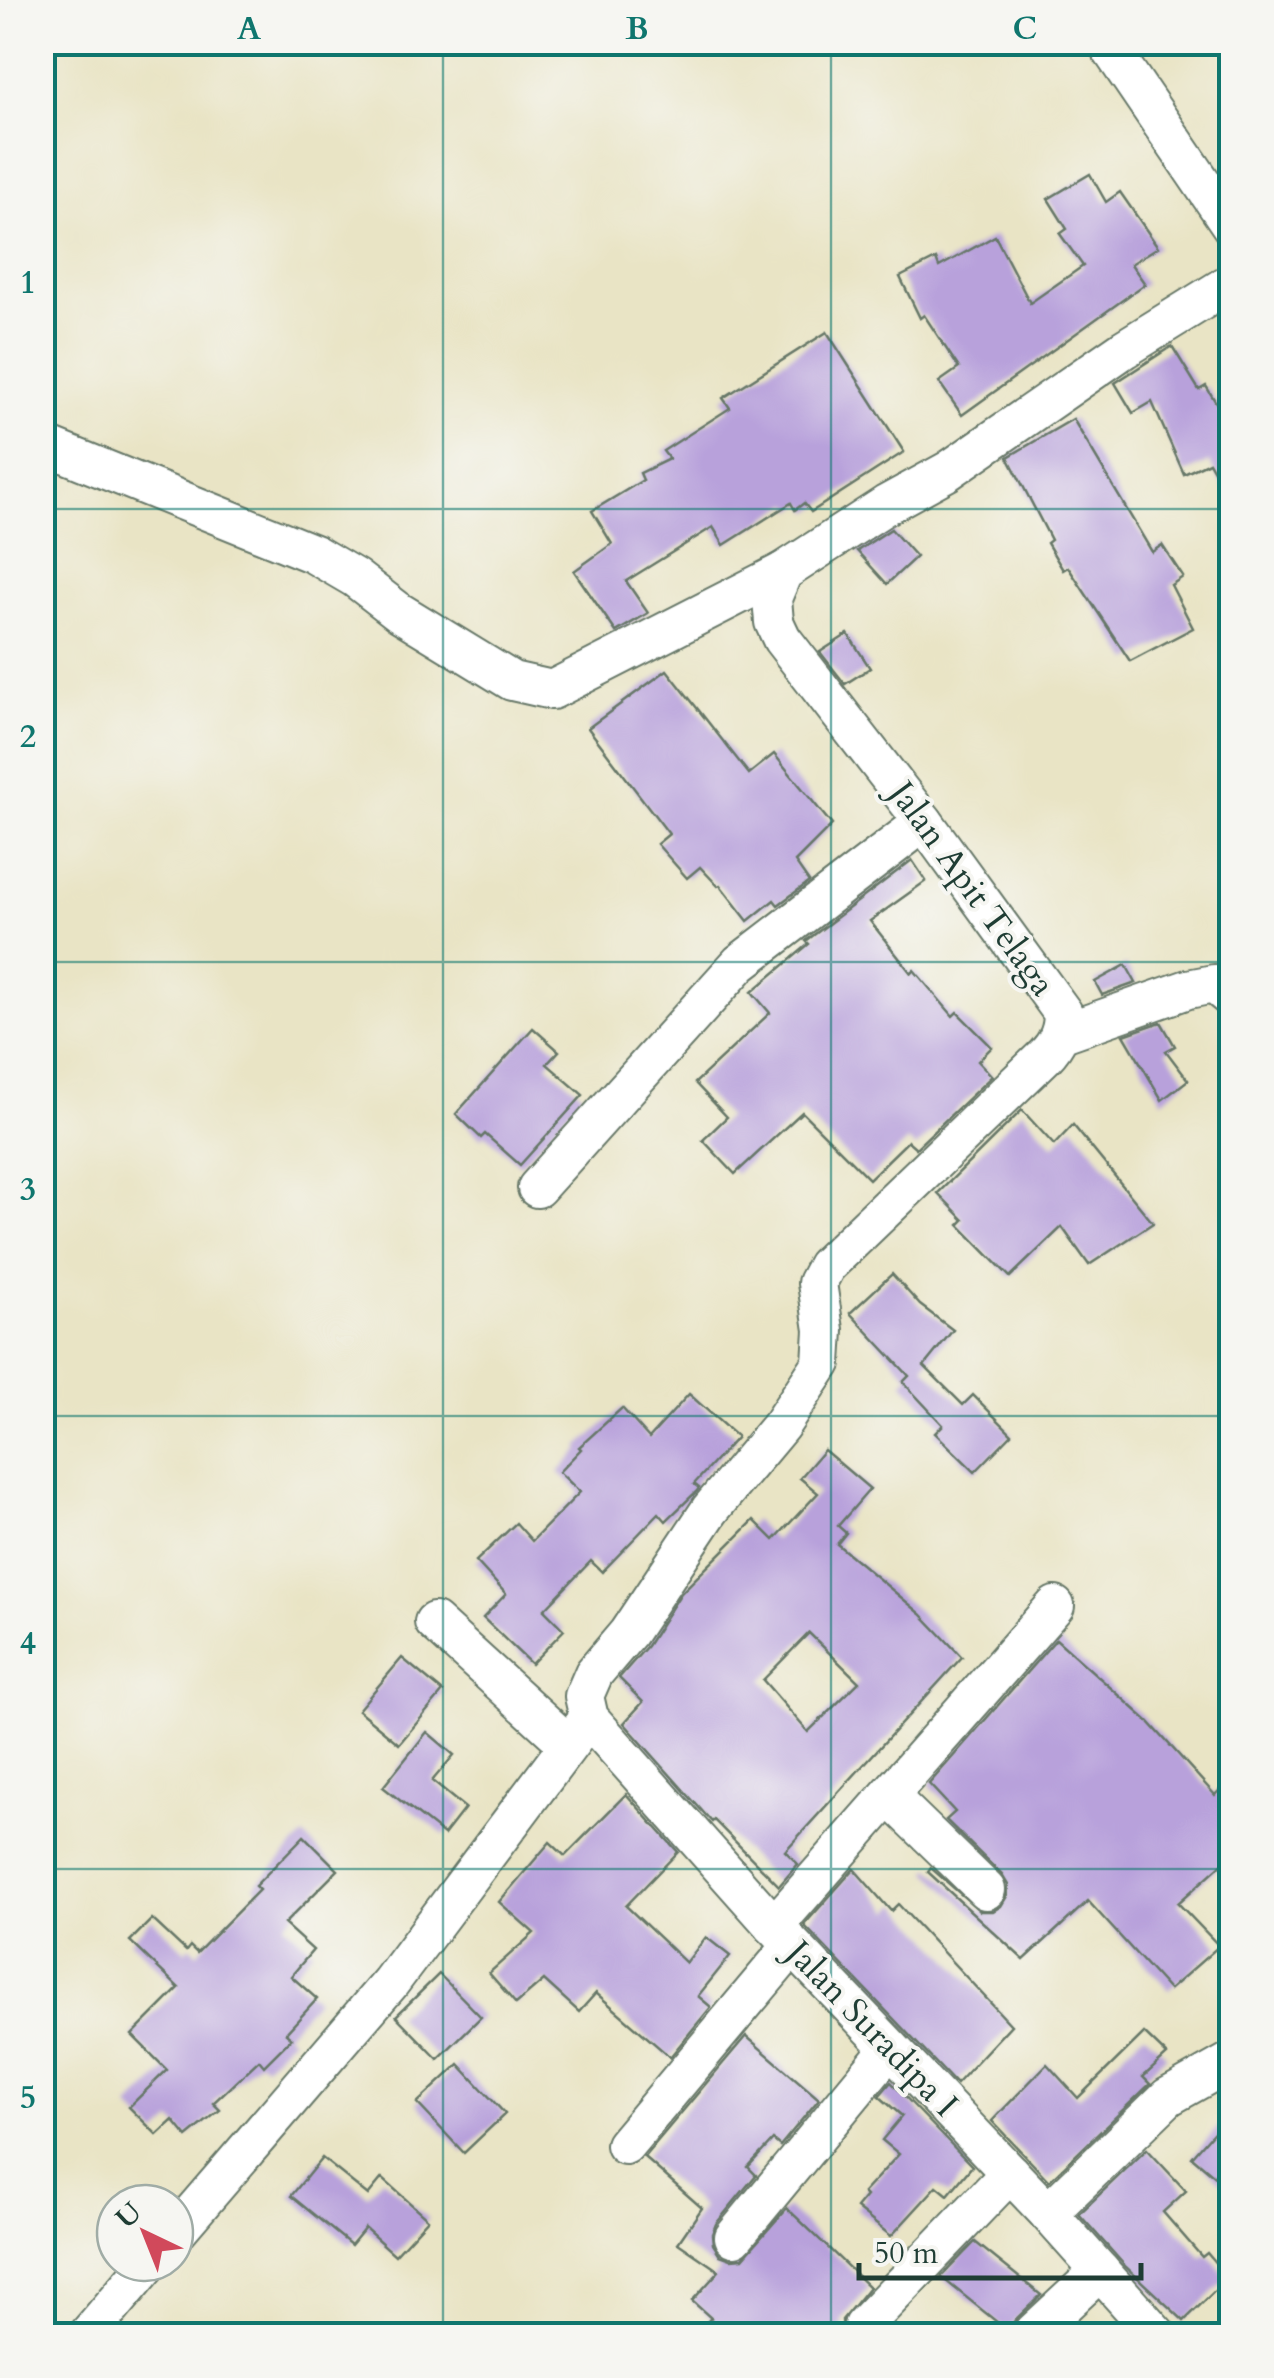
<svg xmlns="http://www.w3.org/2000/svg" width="1274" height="2378" viewBox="0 0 1274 2378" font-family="Cardo,serif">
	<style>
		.building { fill: #b8a1db; fill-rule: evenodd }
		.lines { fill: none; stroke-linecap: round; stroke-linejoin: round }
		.minor-casing { stroke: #667767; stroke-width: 42 }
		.minor { stroke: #fff; stroke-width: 38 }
		.grid { fill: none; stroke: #0f766e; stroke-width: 2.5; stroke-opacity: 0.55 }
		.labels { text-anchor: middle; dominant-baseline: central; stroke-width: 8; stroke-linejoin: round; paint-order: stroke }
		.street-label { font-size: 35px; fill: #1f3d34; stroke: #f6f6f2 }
		.neatline { fill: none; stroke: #0f766e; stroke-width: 4 }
		.grid-label { font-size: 32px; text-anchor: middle; font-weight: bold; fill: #0f766e }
	</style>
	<rect width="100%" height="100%" fill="#f6f6f2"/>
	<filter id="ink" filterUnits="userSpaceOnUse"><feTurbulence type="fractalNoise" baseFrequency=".01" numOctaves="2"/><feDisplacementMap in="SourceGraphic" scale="20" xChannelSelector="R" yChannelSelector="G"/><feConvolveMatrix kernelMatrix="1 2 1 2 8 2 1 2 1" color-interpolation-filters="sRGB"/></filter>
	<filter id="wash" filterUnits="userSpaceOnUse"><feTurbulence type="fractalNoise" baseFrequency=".0048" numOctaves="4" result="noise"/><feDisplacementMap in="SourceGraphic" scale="40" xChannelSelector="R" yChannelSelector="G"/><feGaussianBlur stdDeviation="2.25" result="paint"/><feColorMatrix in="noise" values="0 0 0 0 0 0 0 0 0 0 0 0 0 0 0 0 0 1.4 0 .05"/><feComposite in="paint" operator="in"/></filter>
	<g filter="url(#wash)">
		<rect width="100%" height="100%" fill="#e9e4c5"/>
		<g id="blocks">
			<g class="building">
				<path d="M1090,174L1106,202L1120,192L1158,247L1131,264L1145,284L962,415L939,382L959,368L924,315L920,318L900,277L936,259L939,267L995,236L1030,303L1083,266L1060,234L1067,229L1048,199Z"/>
				<path d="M827,332L904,452L811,512L804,503L795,510L791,503L724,545L713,527L626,581L648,613L616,632L574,571L612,544L592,511L643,480L640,473L669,459L663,451L730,408L723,398Z"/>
				<path d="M1172,346L1199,390L1206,386L1232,429V502L1209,462L1184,474L1152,402L1133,413L1115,383Z"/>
				<path d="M1073,419L1152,552L1162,545L1183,577L1171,585L1193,628L1130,661L1068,567L1063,570L1047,543L1051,540L1008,457Z"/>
				<path d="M891,529L916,557L887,584L857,551Z"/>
				<path d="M848,634L870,668L845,684L820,652Z"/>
				<path d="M667,670L749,774L774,754L832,825L795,862L809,882L778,905L774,900L748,921L720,885L718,886L700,867L687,878L657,844L669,834L588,728Z"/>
				<path d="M912,860L926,881L870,921L911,973L914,970L953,1016L957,1012L992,1047L978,1061L992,1076L916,1148L908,1141L869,1179L802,1112L735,1174L703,1140L727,1117L695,1083L770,1013L752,992L809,944L806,941Z"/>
				<path d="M1126,965L1136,983L1102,995L1095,982Z"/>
				<path d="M1161,1022L1175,1046L1166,1051L1188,1080L1162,1100L1124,1035Z"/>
				<path d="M533,1028L559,1051L547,1064L583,1095L520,1165L485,1134L481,1138L456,1114Z"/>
				<path d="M1022,1110L1054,1145L1073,1125L1153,1223L1089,1265L1062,1227L1010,1277L959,1225L964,1220L938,1193Z"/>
				<path d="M892,1274L920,1305L953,1330L924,1366L963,1405L973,1395L1012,1434L975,1472L935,1433L943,1425L903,1382L909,1376L850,1313Z"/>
				<path d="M689,1394L737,1437L694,1484L699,1488L697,1491L666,1521L659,1513L602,1572L591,1561L544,1610L564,1630L531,1664L483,1618L506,1594L476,1561L516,1523L532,1541L580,1492L559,1472L581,1449L579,1447L622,1408L649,1438Z"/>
				<path d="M824,1450L870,1489L838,1526L846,1533L837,1544L921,1614L962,1657L785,1851L798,1864L779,1886L714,1820L712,1822L624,1723L643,1702L619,1678L647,1646L681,1593L754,1520L774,1540L818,1493L800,1478ZM809,1633L859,1682L808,1732L763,1680Z"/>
				<path d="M1056,1639L1148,1721L1215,1795L1232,1777V1855L1178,1903L1219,1946L1169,1990L1088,1901L1024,1960L928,1872L931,1868L980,1911H993L1001,1906L1007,1896L1008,1885L1002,1875L946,1820L955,1812L929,1784Z"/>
				<path d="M402,1658L443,1692L399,1744L358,1710Z"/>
				<path d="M427,1732L454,1755L432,1781L465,1808L444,1835L383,1787Z"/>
				<path d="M626,1794L678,1852L626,1906L686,1963L706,1937L730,1956L698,1996L711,2007L670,2057L596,1993L579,2012L544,1980L516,2004L489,1973L534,1933L499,1902L550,1842L565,1856Z"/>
				<path d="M304,1836L338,1870L284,1924L313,1950L291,1976L317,1999L286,2033L292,2038L264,2066L259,2060L213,2103L220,2110L187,2137L173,2120L157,2135L129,2107L167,2070L132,2035L179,1988L130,1941L152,1919L186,1951L190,1946L197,1953L259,1890L255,1886Z"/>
				<path d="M854,1869L891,1911L898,1904L1011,2025L956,2084L804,1925Z"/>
				<path d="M439,1974L481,2017L438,2059L396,2016Z"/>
				<path d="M1144,2033L1167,2055L1143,2077L1150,2084L1049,2181L992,2121L1047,2064L1078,2098Z"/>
				<path d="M746,2036L819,2099L780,2146L773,2140L748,2167L756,2175L716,2224L712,2234L713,2244L720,2255L731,2259L743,2258L787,2208L869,2287L842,2320L843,2336H693L711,2318L692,2301L719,2271L678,2243L702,2208L644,2157Z"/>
				<path d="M459,2064L505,2114L464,2153L417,2103Z"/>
				<path d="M891,2082L972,2166L948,2195L937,2186L891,2236L856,2208L866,2196L863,2193L899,2154L882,2140L902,2116L879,2096Z"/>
				<path d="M1232,2111V2191L1192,2157Z"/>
				<path d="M1147,2149L1186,2191L1163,2212L1202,2257L1207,2253L1228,2278L1184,2321L1126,2267L1079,2214Z"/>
				<path d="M322,2158L368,2195L382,2178L428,2219L395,2255L365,2228L351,2245L291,2196Z"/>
				<path d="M975,2242L1041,2295L1015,2320L1008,2331L941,2277Z"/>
			</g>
		</g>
	</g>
	<g filter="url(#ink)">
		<use href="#blocks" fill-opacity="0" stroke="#667767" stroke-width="2.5"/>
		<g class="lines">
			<defs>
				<g id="minor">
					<path d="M1106,42L1232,227"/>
					<path d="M42,444L314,554L355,578L399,612L512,681L552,690L783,572"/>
					<path d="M1060,1034L1188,989L1214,984L1232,999"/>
					<path d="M537,1188L740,963L924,822"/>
					<path d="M434,1622L568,1744"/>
					<path d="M889,1796L986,1890"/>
					<path d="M774,1926L1055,1606"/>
					<path d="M625,2145L792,1946"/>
					<path d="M1048,2213L1168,2097L1232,2061"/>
					<path d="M175,2233L390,1983L589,1718"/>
					<path d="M734,2237L890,2048"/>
					<path d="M863,2326L1010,2173"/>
					<path d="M87,2336L149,2263"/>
					<path d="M1030,2336L1100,2271"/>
					<path d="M1158,2336L1048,2213L774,1926L589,1718L584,1696L594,1673L628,1633L710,1510L781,1425L822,1363L824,1330L817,1283L826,1266L1045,1056C1058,1043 1063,1030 1063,1013L924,822L782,639L774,622L772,598L783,572L886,505L948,471L1124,349L1232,282"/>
				</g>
			</defs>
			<use href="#minor" class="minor-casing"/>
			<use href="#minor" class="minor"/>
		</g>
	</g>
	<path class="grid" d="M443,42V2336M831,42V2336M42,509H1232M42,962H1232M42,1416H1232M42,1869H1232"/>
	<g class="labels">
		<g class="street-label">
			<text transform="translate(972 889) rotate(54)">Jalan Apit Telaga</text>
			<text transform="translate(872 2029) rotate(46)">Jalan Suradipa I</text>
		</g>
	</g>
	<rect width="1274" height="2378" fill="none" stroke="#f6f6f2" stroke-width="110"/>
	<g transform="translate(145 2233) rotate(317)"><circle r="48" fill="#f6f6f2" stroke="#a0aca6" stroke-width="2.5"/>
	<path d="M0-8L18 38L0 25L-18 38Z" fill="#d1495b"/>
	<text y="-15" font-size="28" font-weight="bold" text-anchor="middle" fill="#1f3d34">U</text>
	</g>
	<path d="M859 2263v15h282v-15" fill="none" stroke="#1f3d34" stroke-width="5"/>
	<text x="874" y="2263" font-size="30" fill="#1f3d34" stroke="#f6f6f2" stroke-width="8" paint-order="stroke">50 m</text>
	<rect x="55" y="55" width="1164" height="2268" class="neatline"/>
	<g class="grid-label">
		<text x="249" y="39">A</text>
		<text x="637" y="39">B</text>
		<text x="1025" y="39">C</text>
		<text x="28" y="293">1</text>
		<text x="28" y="747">2</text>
		<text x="28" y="1200">3</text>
		<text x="28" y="1654">4</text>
		<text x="28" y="2108">5</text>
	</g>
</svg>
